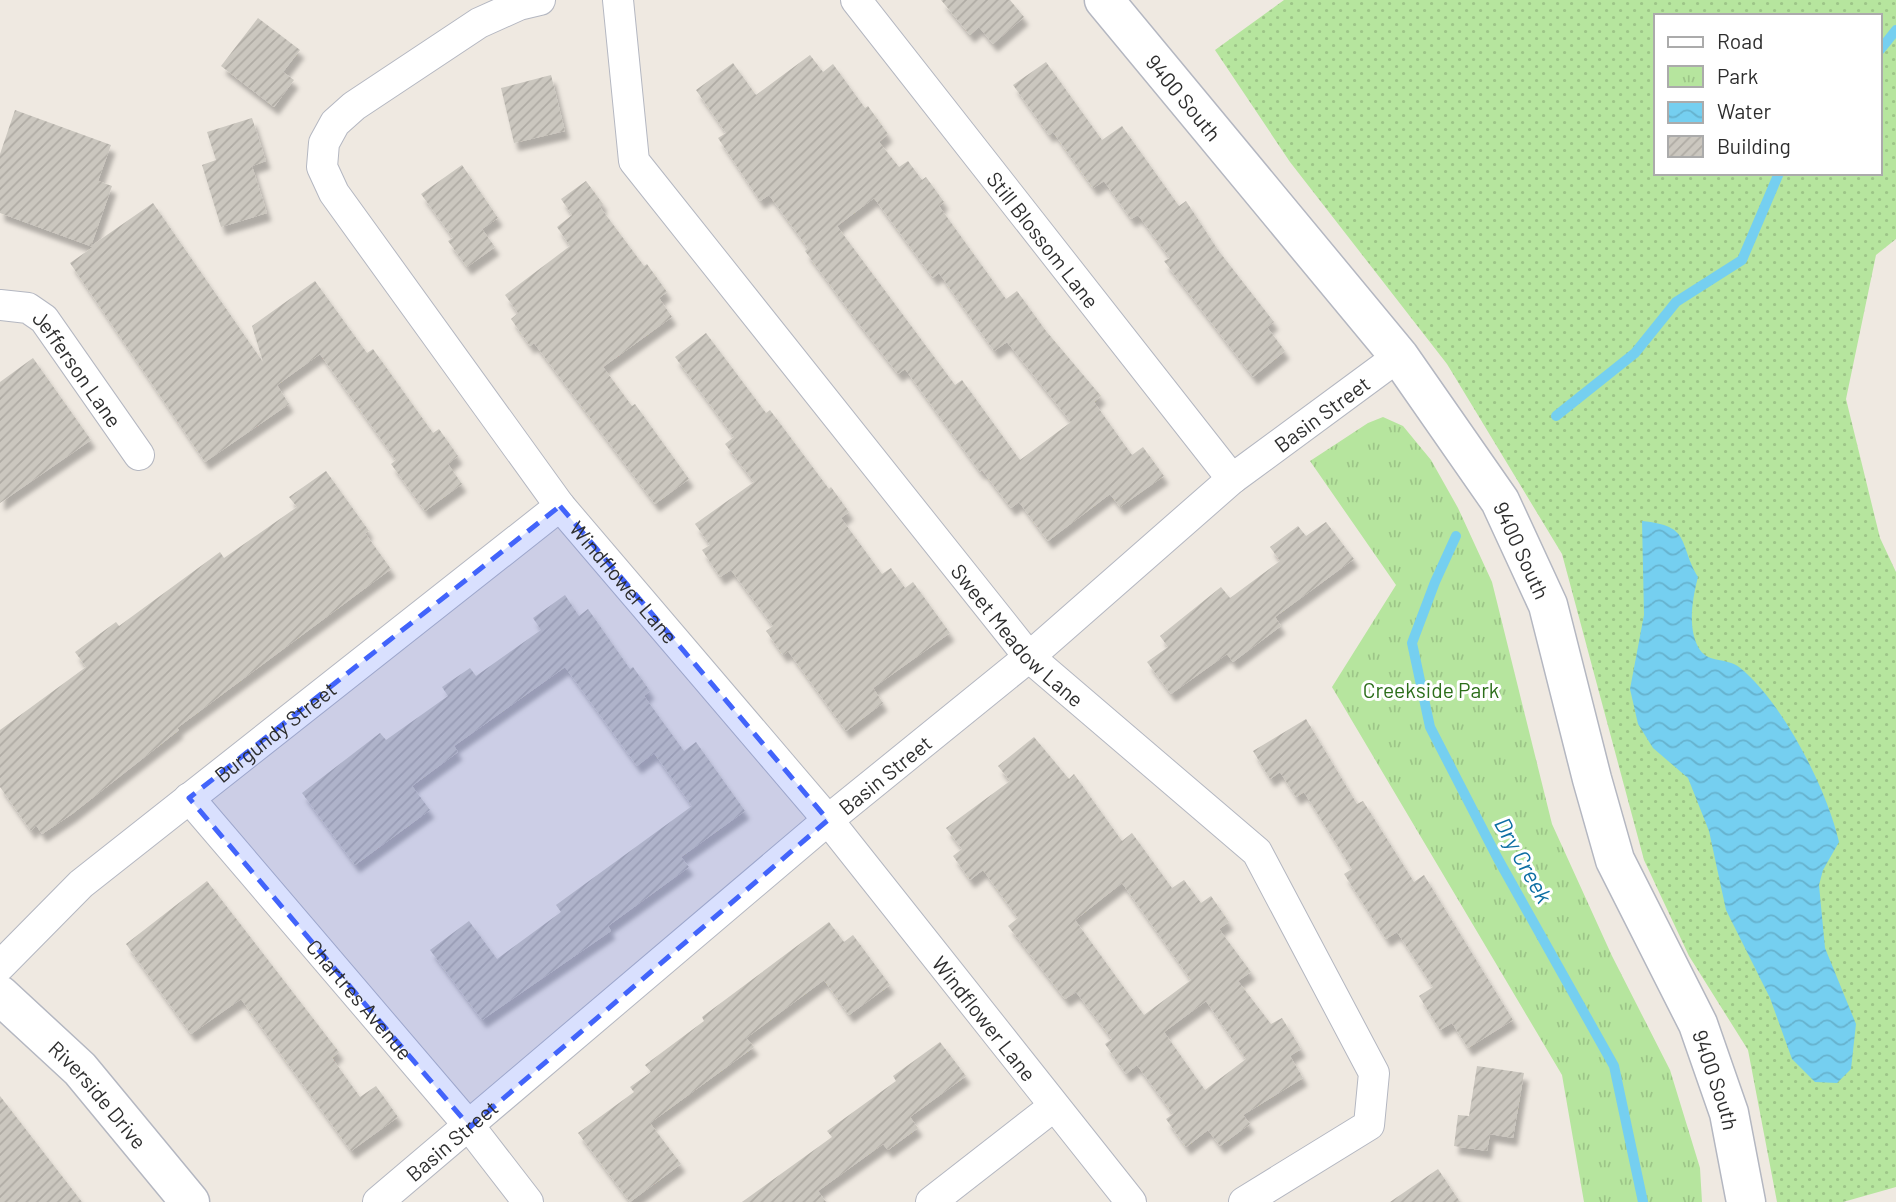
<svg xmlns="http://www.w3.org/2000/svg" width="1896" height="1202" viewBox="0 0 1896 1202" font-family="Barlow,sans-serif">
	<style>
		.grass { fill: url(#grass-dots); fill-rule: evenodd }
		.park { fill: url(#park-tufts) }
		.water { fill: url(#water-waves) }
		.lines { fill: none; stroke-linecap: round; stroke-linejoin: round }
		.stream { stroke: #75cff0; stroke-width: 10 }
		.building { fill: url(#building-hatch); fill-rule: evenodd; filter: url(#shadow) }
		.street-casing { stroke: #b4b7c1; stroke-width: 32 }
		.secondary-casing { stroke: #b4b7c1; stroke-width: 41 }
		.street { stroke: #fff; stroke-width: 30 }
		.secondary { stroke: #fff; stroke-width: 38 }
		.marked { fill: #4264fb; fill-opacity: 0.2; stroke: #4264fb; stroke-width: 5; stroke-dasharray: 14 9; stroke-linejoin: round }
		.labels { text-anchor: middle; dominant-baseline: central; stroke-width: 6; stroke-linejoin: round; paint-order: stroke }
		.street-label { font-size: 21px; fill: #2e2e2e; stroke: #fff }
		.park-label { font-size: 21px; fill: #2c6e1b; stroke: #fff }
		.water-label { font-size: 23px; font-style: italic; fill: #0d6fa3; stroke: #fff }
	</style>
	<defs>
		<pattern id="grass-dots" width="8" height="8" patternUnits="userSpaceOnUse" patternTransform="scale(1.75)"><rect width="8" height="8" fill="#b6e59e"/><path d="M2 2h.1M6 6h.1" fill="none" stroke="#9dc588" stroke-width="1.8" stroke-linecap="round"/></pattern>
		<pattern id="park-tufts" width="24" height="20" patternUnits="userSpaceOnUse" patternTransform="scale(1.75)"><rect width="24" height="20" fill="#b6e59e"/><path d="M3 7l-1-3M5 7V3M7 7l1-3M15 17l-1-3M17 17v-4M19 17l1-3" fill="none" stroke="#9dc588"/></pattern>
		<pattern id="water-waves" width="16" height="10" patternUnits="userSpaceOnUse" patternTransform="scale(1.75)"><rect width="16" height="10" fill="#75cff0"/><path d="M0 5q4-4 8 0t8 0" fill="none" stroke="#66b2ce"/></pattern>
		<pattern id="building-hatch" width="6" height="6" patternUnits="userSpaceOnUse" patternTransform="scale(1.75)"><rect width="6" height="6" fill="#cbc7bf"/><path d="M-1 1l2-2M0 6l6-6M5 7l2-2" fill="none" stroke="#afaba4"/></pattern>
		<filter id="shadow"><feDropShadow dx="4.5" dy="8" stdDeviation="2" flood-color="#0004"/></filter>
	</defs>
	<rect width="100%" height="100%" fill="#efe9e1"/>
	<path class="grass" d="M1284,0H1896V239L1876,255L1846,399L1880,538L1896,572V1187L1843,1202H1777L1748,1050L1689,956L1644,860L1562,554L1447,364L1290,162L1215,50ZM1656,16H1880V173H1656Z"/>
	<path class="park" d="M1383,417L1403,426L1431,460L1458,508L1492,582L1552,824L1612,956L1670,1070L1700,1168L1702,1202H1584L1562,1075L1332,687L1396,585L1310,461L1368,423Z"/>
	<path class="water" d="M1642,521C1692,526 1678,543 1698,577C1692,600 1687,630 1700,650C1709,663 1728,658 1739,667C1782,701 1827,789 1839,842L1823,870L1819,885L1825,948L1856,1024L1851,1069L1837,1083L1815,1082L1792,1059L1770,998L1726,910L1709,831L1688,778L1653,748L1638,724L1630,689L1644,615Z"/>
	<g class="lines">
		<g class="stream">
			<path d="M1880,50L1896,30"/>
			<path d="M1556,416L1635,353L1676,302L1742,260L1779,173"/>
			<path d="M1456,536L1435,582L1412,643L1430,727L1498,859L1614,1066L1643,1202"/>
		</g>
	</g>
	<g class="building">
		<path d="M941,0H1010L1024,17L993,44L979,27L970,35Z"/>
		<path d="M258,18L300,50L283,72L294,80L274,107L221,66Z"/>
		<path d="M810,55L823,72L833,64L865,108L868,106L888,134L879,142L899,167L908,161L922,180L926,177L944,202L939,206L1006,299L1017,291L1046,331L1101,396L1094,402L1132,455L1143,447L1164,476L1120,507L1110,494L1048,541L1019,502L1011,508L982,470L980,472L905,369L898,374L856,320L805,251L808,248L769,195L760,201L718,138L726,133L696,90L733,63L756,95ZM874,198L933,278L939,273L994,351L1007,342L1071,422L1020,460L962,380L955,385L837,226Z"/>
		<path d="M1046,62L1102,140L1122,126L1179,206L1186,201L1218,250L1274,322L1267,327L1285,351L1253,377L1164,261L1170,258L1138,215L1131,219L1104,181L1093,188L1053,132L1049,135L1013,85Z"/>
		<path d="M551,75L565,131L514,143L501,88Z"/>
		<path d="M15,110L111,145L98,181L112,186L91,246L153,203L263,362L252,326L315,281L367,353L373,349L433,433L439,429L458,456L448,464L462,484L425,511L391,464L396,460L320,354L277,385L289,404L205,462L70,263L93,247L0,213V154Z"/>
		<path d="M252,118L266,161L252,166L267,213L221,227L202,165L216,160L207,132Z"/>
		<path d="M462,165L498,218L482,229L495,247L467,267L448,241L453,238L421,194Z"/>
		<path d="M586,181L603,204L600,207L644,266L647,264L667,292L659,298L672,317L603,367L632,406L635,404L689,479L655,504L534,343L530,346L511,319L518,313L505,295L570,246L557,227L572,215L561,199Z"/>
		<path d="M706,333L766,413L770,410L829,489L831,487L849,512L841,518L882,574L891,568L905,588L913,582L950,633L873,688L883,703L846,731L788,651L783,655L766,631L773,626L731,570L720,577L702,550L710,545L695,524L754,482L725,444L734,437L675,357Z"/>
		<path d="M33,358L91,440L0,503V382Z"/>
		<path d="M326,471L369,531L365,533L391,569L177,728L179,730L72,814L42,834L36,825L31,831L0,787V730L86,667L75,652L116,622L119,626L220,552L224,558L297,507L289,497Z"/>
		<path d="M1326,522L1354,559L1275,617L1281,626L1233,662L1227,654L1171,694L1147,662L1168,647L1160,636L1221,587L1230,598L1280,561L1270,547L1298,526L1306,536Z"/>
		<path d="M565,595L579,616L588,609L630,669L633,667L650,691L644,696L684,751L696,742L745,811L681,857L689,867L608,926L611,931L482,1020L430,950L469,921L497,959L561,912L556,905L692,806L654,753L637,766L565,667L454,746L458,752L412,786L430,810L355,865L302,793L380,733L386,740L448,696L442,687L470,668L476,676L541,630L533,618Z"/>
		<path d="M1306,719L1357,804L1363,801L1414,882L1424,875L1513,1020L1468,1048L1452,1023L1440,1030L1419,996L1433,987L1397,932L1386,939L1344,874L1352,869L1304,792L1296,797L1280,772L1270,779L1253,751Z"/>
		<path d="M1034,737L1069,779L1074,774L1122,841L1132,833L1172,888L1184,880L1201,903L1211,896L1229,922L1219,929L1251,972L1238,981L1271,1024L1282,1018L1301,1049L1290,1056L1303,1078L1243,1115L1250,1124L1220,1146L1208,1130L1186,1147L1166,1119L1173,1114L1137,1065L1126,1074L1105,1044L1112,1039L1076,992L1065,999L1008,926L1018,918L983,870L970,880L953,856L962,849L946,828L1010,781L998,766ZM1122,883L1191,980L1144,1015L1075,920ZM1206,1001L1246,1059L1205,1090L1164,1032Z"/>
		<path d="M207,881L339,1052L332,1058L360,1097L376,1086L398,1117L351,1151L241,999L191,1034L126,944Z"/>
		<path d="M829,922L844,942L853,935L890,985L849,1015L824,980L746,1038L754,1047L650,1123L681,1164L630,1202L578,1133L634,1092L630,1087L651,1072L645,1065L704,1021L702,1017Z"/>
		<path d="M940,1042L966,1076L910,1117L918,1128L888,1150L883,1144L818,1191L826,1202H742L832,1137L827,1131L896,1081L893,1076Z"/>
		<path d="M1477,1066L1524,1073L1513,1138L1490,1134L1487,1151L1454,1146L1458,1115L1469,1116Z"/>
		<path d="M0,1096L82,1202H0Z"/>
		<path d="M1438,1169L1460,1202H1390Z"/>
	</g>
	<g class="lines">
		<defs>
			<g id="street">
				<path id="s1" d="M540,0L519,5L479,23L354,106L335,123L324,143L322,167L334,193L560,506L828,820L1131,1202"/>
				<path id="s2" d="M618,0L634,161L1029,657L1257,852L1374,1073L1369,1125L1244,1202"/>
				<path id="s3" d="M856,0L1232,479"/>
				<path id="s4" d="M0,305L28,308L44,319L139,455"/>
				<path id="s5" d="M189,798L470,1127L528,1202"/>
				<path id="s6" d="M0,966L81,884L560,506"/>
				<path id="s7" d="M378,1202L828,820L1029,657L1232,479L1399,356"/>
				<path d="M931,1202L1053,1107"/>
			</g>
			<g id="secondary">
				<path id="s8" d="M1104,0L1399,356L1500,501L1548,605L1592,779L1615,860L1698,1024L1729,1113L1746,1202"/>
				<path id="s9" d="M0,995L80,1069L190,1202"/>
			</g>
		</defs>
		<use href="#street" class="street-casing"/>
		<use href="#secondary" class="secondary-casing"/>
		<use href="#street" class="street"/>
		<use href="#secondary" class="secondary"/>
	</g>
	<path class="marked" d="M560,506L828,820L470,1127L189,798Z"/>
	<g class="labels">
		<g class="street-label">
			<text stroke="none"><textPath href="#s8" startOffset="126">9400 South</textPath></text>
			<text stroke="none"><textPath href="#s3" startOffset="304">Still Blossom Lane</textPath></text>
			<text stroke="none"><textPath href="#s4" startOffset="107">Jefferson Lane</textPath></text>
			<text stroke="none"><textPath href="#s7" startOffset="1230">Basin Street</textPath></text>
			<text stroke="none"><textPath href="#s8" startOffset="693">9400 South</textPath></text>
			<text stroke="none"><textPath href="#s1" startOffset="802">Windflower Lane</textPath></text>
			<text stroke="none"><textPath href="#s2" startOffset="772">Sweet Meadow Lane</textPath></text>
			<text stroke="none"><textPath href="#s6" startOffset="362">Burgundy Street</textPath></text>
			<text stroke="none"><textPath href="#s7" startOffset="663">Basin Street</textPath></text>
			<text stroke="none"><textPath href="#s5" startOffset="264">Chartres Avenue</textPath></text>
			<text stroke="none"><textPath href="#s1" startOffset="1368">Windflower Lane</textPath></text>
			<text stroke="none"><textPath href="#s8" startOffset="1260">9400 South</textPath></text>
			<text stroke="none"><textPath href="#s9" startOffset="140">Riverside Drive</textPath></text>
			<text stroke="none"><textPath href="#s7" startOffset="96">Basin Street</textPath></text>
		</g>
		<g class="park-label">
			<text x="1431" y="689">Creekside Park</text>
		</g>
		<g class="water-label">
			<text transform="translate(1524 860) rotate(61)">Dry Creek</text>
		</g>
	</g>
	<rect x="1654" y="14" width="228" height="161" fill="#ffffff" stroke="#ababab" stroke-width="2"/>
	<rect x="1668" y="37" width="35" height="10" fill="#ffffff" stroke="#ababab" stroke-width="2"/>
	<text x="1717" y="49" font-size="21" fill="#2e2e2e">Road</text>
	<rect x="1668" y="66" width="35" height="21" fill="url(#park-tufts)" stroke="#ababab" stroke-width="2"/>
	<text x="1717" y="84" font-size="21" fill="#2e2e2e">Park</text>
	<rect x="1668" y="102" width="35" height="21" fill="url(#water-waves)" stroke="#ababab" stroke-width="2"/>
	<text x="1717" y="119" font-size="21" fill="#2e2e2e">Water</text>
	<rect x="1668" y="136" width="35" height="21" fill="url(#building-hatch)" stroke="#ababab" stroke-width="2"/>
	<text x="1717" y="154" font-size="21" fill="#2e2e2e">Building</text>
</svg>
